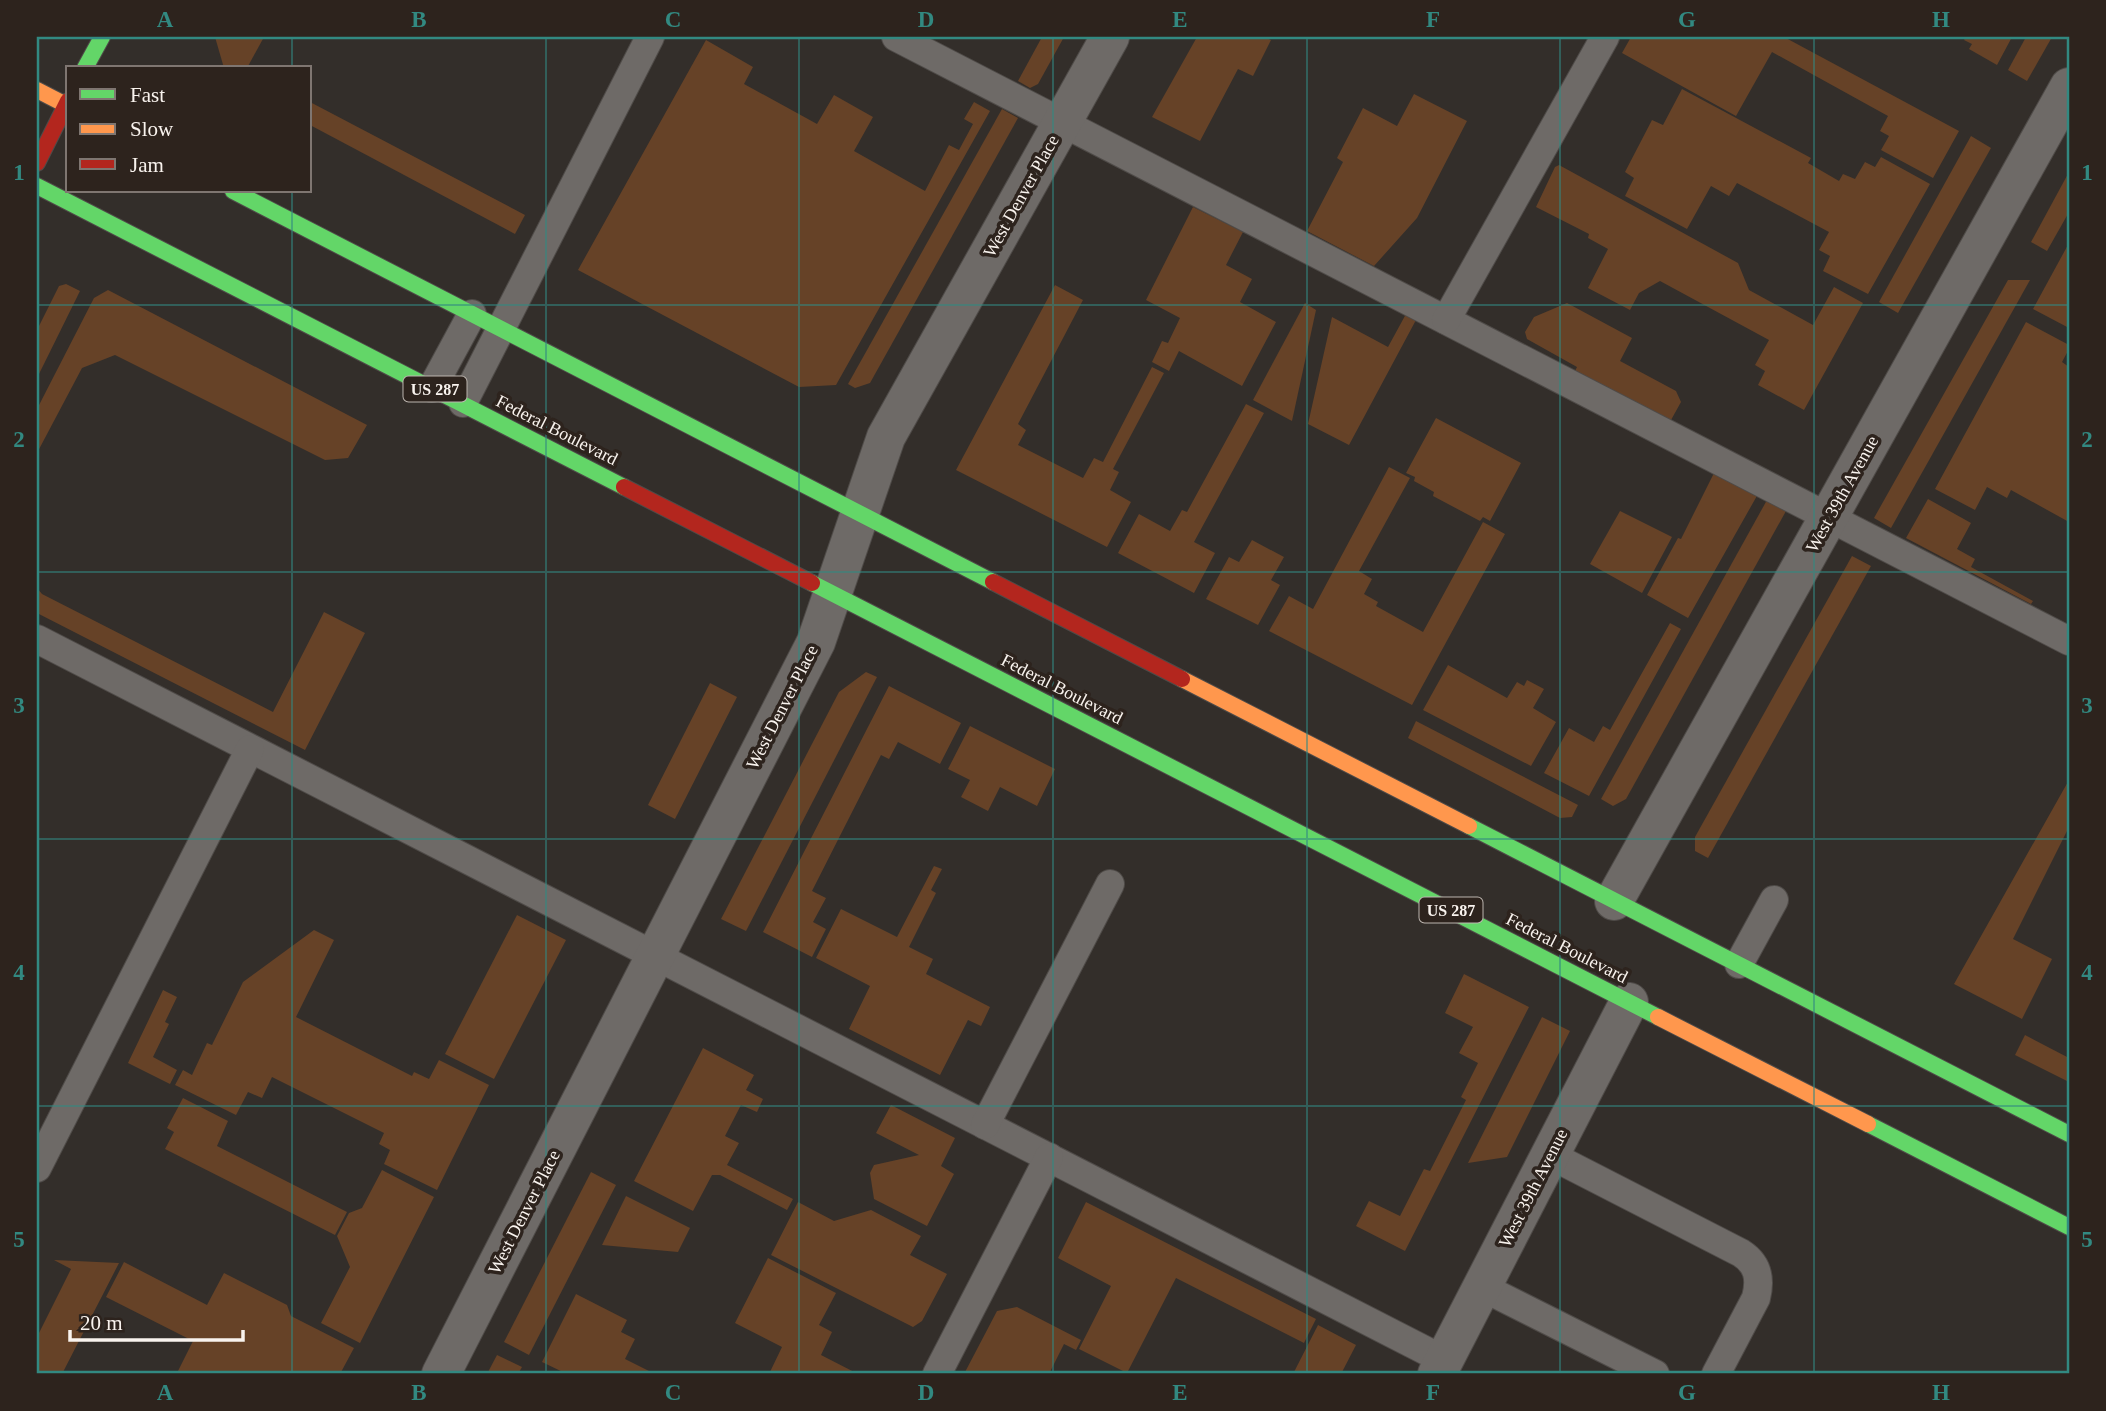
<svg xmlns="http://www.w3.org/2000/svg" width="2106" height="1411" viewBox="0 0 2106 1411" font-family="'Times New Roman',serif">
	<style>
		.green { fill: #664227 }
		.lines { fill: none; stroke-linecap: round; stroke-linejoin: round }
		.lane-casing { stroke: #4f4b48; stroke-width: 30 }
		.street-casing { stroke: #4f4b48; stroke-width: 40 }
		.fast-casing { stroke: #4f4b48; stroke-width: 18 }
		.slow-casing { stroke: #4f4b48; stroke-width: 18 }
		.jam-casing { stroke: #4f4b48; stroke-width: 18 }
		.lane { stroke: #6e6a67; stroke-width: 28 }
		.street { stroke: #6e6a67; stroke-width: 38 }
		.fast { stroke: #63d668; stroke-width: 16 }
		.slow { stroke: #ff974d; stroke-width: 16 }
		.jam { stroke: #b3261e; stroke-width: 16 }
		.grid { fill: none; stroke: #328981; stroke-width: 2; stroke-opacity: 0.55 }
		.labels { text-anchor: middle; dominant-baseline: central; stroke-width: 7; stroke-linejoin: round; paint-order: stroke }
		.shield { fill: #2d231d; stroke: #bcb5af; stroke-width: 2 }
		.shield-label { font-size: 16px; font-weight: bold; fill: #f9f3ee }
		.street-label { font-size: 18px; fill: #f9f3ee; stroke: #2d231d }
		.neatline { fill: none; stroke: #328981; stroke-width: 2.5 }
		.grid-label { font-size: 23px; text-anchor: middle; font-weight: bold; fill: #328981 }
	</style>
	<rect width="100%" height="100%" fill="#332e2a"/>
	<g class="green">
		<path d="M215,37H264L247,68H224Z"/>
		<path d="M1042,37H1064L1038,84L1030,88L1018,81Z"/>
		<path d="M1197,37H1264L1271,40L1253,76L1238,69L1200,141L1152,117Z"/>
		<path d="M1631,37H1784L1959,131L1933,178L1881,150L1889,136L1880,131L1888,116L1772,52L1736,116L1622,53Z"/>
		<path d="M1966,37H2012L1997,65L1969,49L1972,44L1964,40Z"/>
		<path d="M2026,37H2052L2027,81L2008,70Z"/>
		<path d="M706,40L753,67L744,84L817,124L834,95L873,117L854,151L925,191L949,145L959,150L973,124L964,119L974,102L990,111L836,385L799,387L578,270Z"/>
		<path d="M1682,89L1811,158L1808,163L1839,181L1843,174L1855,179L1865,162L1875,167L1881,157L1930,184L1868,294L1823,271L1830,256L1819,250L1829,232L1737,183L1729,196L1711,186L1687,229L1625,196L1634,178L1625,172L1652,120L1663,125Z"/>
		<path d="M1414,94L1467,121L1417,218L1374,266L1307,231L1343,162L1337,158L1363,108L1397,126Z"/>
		<path d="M310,102L525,215L515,234L310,125Z"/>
		<path d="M1002,109L1018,118L870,383L855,388L848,384Z"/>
		<path d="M1971,136L1991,148L1898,313L1879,302Z"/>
		<path d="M1559,165L1738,263L1749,290L1813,325L1834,287L1863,303L1804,410L1758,385L1765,371L1755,365L1769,340L1660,281L1639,293L1630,310L1588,288L1608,249L1588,238L1589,234L1536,207L1555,167Z"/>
		<path d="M2069,172V212L2047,251L2031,242Z"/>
		<path d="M1193,207L1243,232L1226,265L1252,279L1240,302L1276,322L1242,386L1179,351L1169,371L1152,362L1162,341L1168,343L1180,318L1146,300Z"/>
		<path d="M2069,243V328L2033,309Z"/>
		<path d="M2008,280H2030L1891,528L1874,518Z"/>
		<path d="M66,284L80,291L37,378V330L59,286Z"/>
		<path d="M1055,285L1083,300L1018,424L1026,430L1018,445L1083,478L1094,458L1103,462L1152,367L1164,373L1113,469L1119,472L1110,490L1131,502L1107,547L956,470Z"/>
		<path d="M108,290L367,425L348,458L325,460L115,355L82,368L37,453V409L94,298Z"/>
		<path d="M1305,303L1316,310L1292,421L1253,400Z"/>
		<path d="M1567,303L1632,338L1620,361L1676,391L1681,402L1671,420L1575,371L1577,367L1527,339L1525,332L1534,317Z"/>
		<path d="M1406,314L1416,320L1349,445L1308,424L1332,317L1388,347Z"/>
		<path d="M2026,322L2069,345V349L2062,362L2069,367V522L2011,490L2007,498L1987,487L1975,510L1935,489Z"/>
		<path d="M1246,404L1264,413L1194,542L1215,553L1194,593L1118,553L1139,514L1170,531L1182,510L1187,512Z"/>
		<path d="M1436,418L1521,463L1490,521L1483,517L1480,521L1433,496L1434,492L1414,481L1415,477L1406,473Z"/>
		<path d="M1389,467L1410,478L1359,571L1372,579L1364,594L1378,602L1376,606L1423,632L1483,522L1505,534L1412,705L1269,631L1289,596L1313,609Z"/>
		<path d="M1715,471L1758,494L1688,618L1647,595L1678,538L1681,539Z"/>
		<path d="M1928,499L1971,523L1957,549L1975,559L1971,567L2033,601L2031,604L1906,538Z"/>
		<path d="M1767,500L1786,511L1626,799L1613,806L1601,799Z"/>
		<path d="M1620,511L1672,537L1642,593L1590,564Z"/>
		<path d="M1252,540L1284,557L1271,580L1280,585L1258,625L1206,599L1229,557L1239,562Z"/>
		<path d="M1852,556L1871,566L1708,858L1695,851V837Z"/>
		<path d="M37,588L42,594L273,712L324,612L365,633L305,750L37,613Z"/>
		<path d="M1670,623L1681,629L1589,796L1544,773L1569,728L1594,742L1603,726L1610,730Z"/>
		<path d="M1448,665L1507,698L1517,682L1524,686L1527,680L1544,689L1533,708L1556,722L1531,766L1423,710Z"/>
		<path d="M866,672L877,677L746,931L721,919L839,692Z"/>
		<path d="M710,683L737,697L675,819L648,805Z"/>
		<path d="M889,686L961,723L940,764L898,742L889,759L881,755L812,891L826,898L813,922L826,929L812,957L763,932Z"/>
		<path d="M1416,721L1578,805L1572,817L1560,818L1408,738Z"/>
		<path d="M970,726L1055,769L1037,806L1000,787L988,811L961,797L970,780L948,769Z"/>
		<path d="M2069,780V827L2013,939L2052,959L2022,1019L1954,984Z"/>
		<path d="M934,866L942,869L931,890L936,893L909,947L933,959L926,974L990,1007L981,1026L968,1020L940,1075L849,1029L870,986L816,958L841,909L897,937Z"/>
		<path d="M517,915L566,940L494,1079L445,1054Z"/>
		<path d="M314,930L334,940L296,1017L412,1076L414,1072L429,1079L439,1060L489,1085L437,1190L384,1164L390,1150L379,1144L384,1133L272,1077L262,1098L248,1092L236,1115L175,1085L183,1070L192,1075L207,1043L212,1045L243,982Z"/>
		<path d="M1464,974L1529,1007L1405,1251L1356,1226L1369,1201L1400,1216L1424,1169L1430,1171L1466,1100L1461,1097L1478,1063L1459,1053L1473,1027L1445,1013Z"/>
		<path d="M163,990L177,997L165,1022L169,1024L153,1057L177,1070L170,1084L128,1063Z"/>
		<path d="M1542,1017L1570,1031L1507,1157L1468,1163Z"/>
		<path d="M2025,1035L2069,1058V1082L2015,1055Z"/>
		<path d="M703,1048L754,1075L746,1090L763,1099L757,1112L741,1105L725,1136L739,1143L727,1165L793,1199L787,1210L720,1175H712L693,1211L634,1181Z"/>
		<path d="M183,1098L228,1121L217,1146L347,1212L335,1235L165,1149L174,1132L167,1128Z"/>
		<path d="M891,1105L955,1138L941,1166L954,1174L927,1226L874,1199L870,1173L874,1165L919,1155L876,1133Z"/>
		<path d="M382,1170L434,1197L360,1343L321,1323L350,1267L337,1236L349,1213L362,1208Z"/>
		<path d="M591,1172L616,1185L529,1355L504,1342Z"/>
		<path d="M626,1196L690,1228L678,1252L602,1245Z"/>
		<path d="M798,1202L834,1221L871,1210L921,1236L910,1255L947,1274L922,1321L913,1327L771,1255Z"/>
		<path d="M1086,1202L1316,1319L1304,1343L1176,1278L1127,1373L1079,1349L1111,1286L1058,1258Z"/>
		<path d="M768,1258L836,1293L819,1325L832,1332L821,1355L858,1374H769L782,1347L735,1323Z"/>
		<path d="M54,1260L119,1263L62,1374H37V1337L71,1269Z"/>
		<path d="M124,1262L207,1305L224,1273L287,1305L291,1316L354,1348L340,1374H185L178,1371L193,1341L106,1297Z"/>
		<path d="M576,1294L627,1320L621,1332L635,1339L625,1359L655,1374H618L612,1371L599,1374H567L542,1362Z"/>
		<path d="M1017,1307L1081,1340L1076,1350L1064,1344L1049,1374H964L997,1311Z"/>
		<path d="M1318,1325L1356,1345L1341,1374H1293Z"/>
		<path d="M497,1355L522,1367L518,1374H487Z"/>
	</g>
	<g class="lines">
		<defs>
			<g id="lane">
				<path d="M896,37L2069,641"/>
				<path d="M1446,320L1605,37"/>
				<path d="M432,388L472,314"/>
				<path d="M463,403L650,37"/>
				<path d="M37,639L1444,1360"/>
				<path d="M1739,964L1774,900"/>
				<path d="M985,1125L1110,884"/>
				<path d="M1550,1155L1741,1253C1758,1264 1761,1278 1756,1298L1716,1374"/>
				<path d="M37,1168L250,749"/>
				<path d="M1482,1287L1655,1374"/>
				<path d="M937,1374L1049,1157"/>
			</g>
			<g id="street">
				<path d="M1614,901L2069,87"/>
				<path d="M441,1374L816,642L886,437L1110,37"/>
				<path d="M1437,1374L1629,1002"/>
			</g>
			<g id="fast">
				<path d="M85,68L102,37"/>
				<path d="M37,186L624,487"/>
				<path d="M233,191L993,582"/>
				<path d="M812,583L1658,1017"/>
				<path d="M1469,826L2069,1134"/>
				<path d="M1868,1124L2069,1227"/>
			</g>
			<g id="slow">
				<path d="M37,90L68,106"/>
				<path d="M1182,679L1469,826"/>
				<path d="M1658,1017L1868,1124"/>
			</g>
			<g id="jam">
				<path d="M37,163L68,101"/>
				<path d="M624,487L812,583"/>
				<path d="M993,582L1182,679"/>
			</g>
		</defs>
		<use href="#lane" class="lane-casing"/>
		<use href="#street" class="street-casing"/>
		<use href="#fast" class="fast-casing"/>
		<use href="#slow" class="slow-casing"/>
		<use href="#jam" class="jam-casing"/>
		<use href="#lane" class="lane"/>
		<use href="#street" class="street"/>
		<use href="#fast" class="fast"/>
		<use href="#slow" class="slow"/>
		<use href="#jam" class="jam"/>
	</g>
	<path class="grid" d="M292,37V68M546,37V1374M799,37V1374M1053,37V1374M1307,37V1374M1560,37V1374M1814,37V1374M292,191V1374M37,305H2069M37,572H2069M37,839H2069M37,1106H2069"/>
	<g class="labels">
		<g class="shield">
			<rect x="403.5" y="376.5" width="63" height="25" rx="5"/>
			<rect x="1419.5" y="897.5" width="63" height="25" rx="5"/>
		</g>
		<g class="shield-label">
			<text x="435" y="389">US 287</text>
			<text x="1451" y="910">US 287</text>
		</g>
		<g class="street-label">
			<text transform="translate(1021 196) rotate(-61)">West Denver Place</text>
			<text transform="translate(557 430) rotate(27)">Federal Boulevard</text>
			<text transform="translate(1842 494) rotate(-61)">West 39th Avenue</text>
			<text transform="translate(1062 689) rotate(27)">Federal Boulevard</text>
			<text transform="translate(782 707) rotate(-63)">West Denver Place</text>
			<text transform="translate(1567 948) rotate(27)">Federal Boulevard</text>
			<text transform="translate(1533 1188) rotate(-63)">West 39th Avenue</text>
			<text transform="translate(524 1212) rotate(-63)">West Denver Place</text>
		</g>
	</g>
	<rect width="2106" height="1411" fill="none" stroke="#2d231d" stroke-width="77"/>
	<rect x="66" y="66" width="245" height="126" fill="#2d231d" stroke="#7f7671" stroke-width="2"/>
	<rect x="80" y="89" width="35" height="10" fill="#63d668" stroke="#7f7671" stroke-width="2"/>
	<text x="130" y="102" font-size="21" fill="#f9f3ee">Fast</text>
	<rect x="80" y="124" width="35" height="10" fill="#ff974d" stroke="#7f7671" stroke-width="2"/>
	<text x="130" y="136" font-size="21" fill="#f9f3ee">Slow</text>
	<rect x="80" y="159" width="35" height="10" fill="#b3261e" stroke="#7f7671" stroke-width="2"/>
	<text x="130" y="172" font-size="21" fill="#f9f3ee">Jam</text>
	<path d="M70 1330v10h173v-10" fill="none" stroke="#f9f3ee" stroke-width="3.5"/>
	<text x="80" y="1330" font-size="21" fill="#f9f3ee" stroke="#2d231d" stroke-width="5" paint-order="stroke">20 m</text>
	<rect x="38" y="38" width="2030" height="1334" class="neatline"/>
	<g class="grid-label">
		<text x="165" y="27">A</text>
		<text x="419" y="27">B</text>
		<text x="673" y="27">C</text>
		<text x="926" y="27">D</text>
		<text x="1180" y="27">E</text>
		<text x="1433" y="27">F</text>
		<text x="1687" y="27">G</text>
		<text x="1941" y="27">H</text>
		<text x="19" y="180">1</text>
		<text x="2087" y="180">1</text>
		<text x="19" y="447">2</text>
		<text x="2087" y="447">2</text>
		<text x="19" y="713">3</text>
		<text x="2087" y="713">3</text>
		<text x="19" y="980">4</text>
		<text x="2087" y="980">4</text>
		<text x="19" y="1247">5</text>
		<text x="2087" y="1247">5</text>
		<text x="165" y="1400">A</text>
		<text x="419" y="1400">B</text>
		<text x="673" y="1400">C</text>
		<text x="926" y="1400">D</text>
		<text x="1180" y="1400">E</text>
		<text x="1433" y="1400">F</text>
		<text x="1687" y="1400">G</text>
		<text x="1941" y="1400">H</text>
	</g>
</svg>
